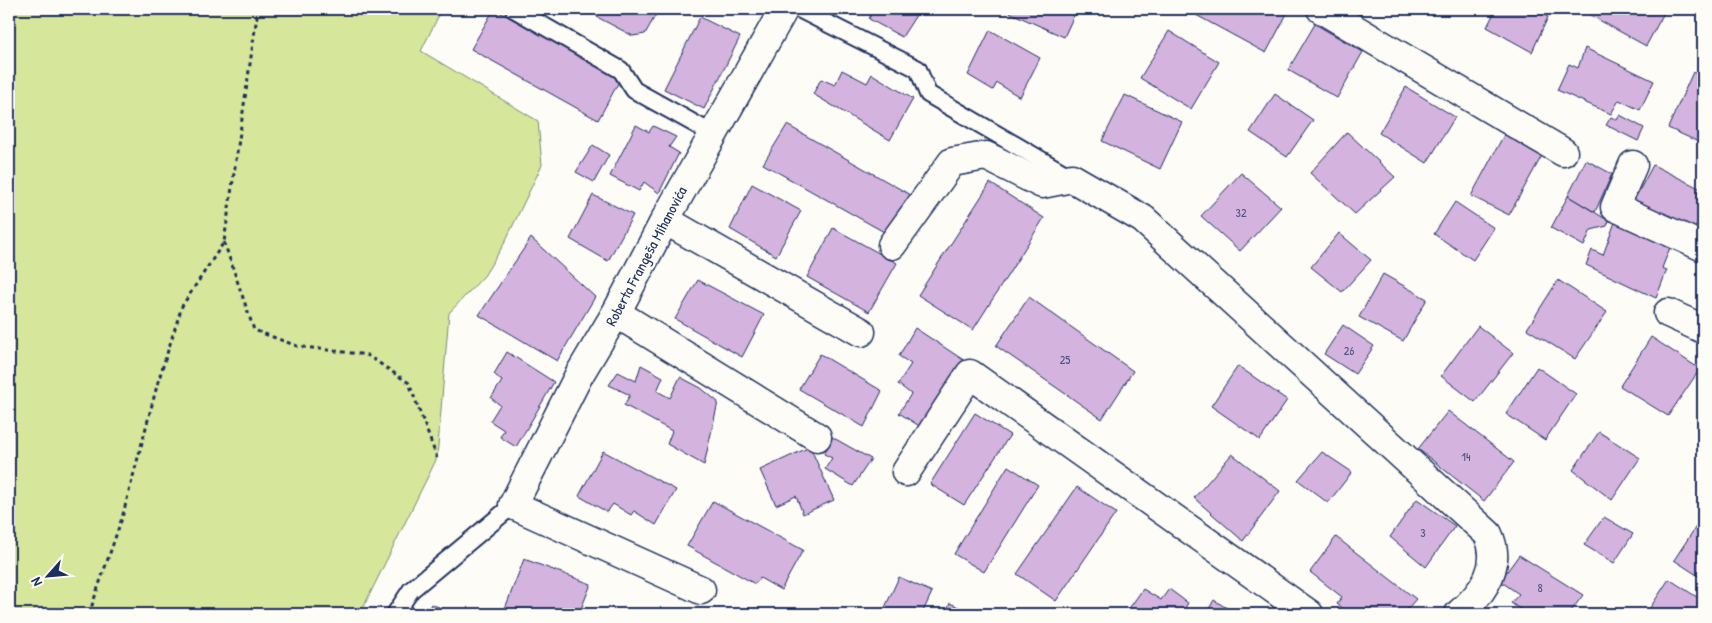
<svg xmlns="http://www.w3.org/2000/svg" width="1712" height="623" viewBox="0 0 1712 623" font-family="'Patrick Hand',sans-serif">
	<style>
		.green { fill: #d6e69a; stroke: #788a7c }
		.building { fill: #d4b3df; stroke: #1b2f5e }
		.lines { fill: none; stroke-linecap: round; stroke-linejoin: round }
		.lane-casing { stroke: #1b2f5e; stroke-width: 20 }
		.street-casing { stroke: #1b2f5e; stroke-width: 31 }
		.path { stroke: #1b2f5e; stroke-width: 3; stroke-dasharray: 4 4; stroke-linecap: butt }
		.lane { stroke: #fdfcf7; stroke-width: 16 }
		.street { stroke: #fdfcf7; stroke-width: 28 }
		.labels { text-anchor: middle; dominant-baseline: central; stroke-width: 4.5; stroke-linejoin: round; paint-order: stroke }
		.number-label { font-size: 12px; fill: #49507e }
		.street-label { font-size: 15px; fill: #1b2f5e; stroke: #fdfcf7 }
	</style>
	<rect width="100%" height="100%" fill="#fdfcf7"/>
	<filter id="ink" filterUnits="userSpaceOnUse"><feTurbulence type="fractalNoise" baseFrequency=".02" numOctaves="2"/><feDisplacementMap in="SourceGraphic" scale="10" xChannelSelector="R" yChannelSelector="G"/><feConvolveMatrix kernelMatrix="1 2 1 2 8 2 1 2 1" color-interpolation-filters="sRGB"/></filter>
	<g filter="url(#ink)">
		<path class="green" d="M9,9H442L421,51L538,121L542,165L504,244L484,276L449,313L437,458L360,614H9Z"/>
		<g class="building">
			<path d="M494,9L621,78L598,120L471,49Z"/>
			<path d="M590,9H659L645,34L633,36L597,17V12Z"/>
			<path d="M873,9H920L902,37L869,19Z"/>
			<path d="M1002,9H1077L1064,37Z"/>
			<path d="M1185,9H1287L1289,10L1266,53Z"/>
			<path d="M1496,9H1532L1548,17L1532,52L1487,27Z"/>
			<path d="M1593,9H1666L1646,46L1590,15Z"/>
			<path d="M700,17L740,37L704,109L664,89Z"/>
			<path d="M1315,24L1363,52L1337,98L1288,70Z"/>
			<path d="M990,30L1040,58L1020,97L997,83L993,90L968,75Z"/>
			<path d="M1169,31L1219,62L1191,109L1140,78Z"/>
			<path d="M1585,48L1654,81L1640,110L1619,100L1611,114L1557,90L1569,64L1578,68Z"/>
			<path d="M842,70L867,83L872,74L913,99L890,140L813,94L821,79L835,85Z"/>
			<path d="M1693,72L1703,77V144L1668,128Z"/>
			<path d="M1406,87L1455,117L1427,163L1379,133Z"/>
			<path d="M1275,94L1313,120L1287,157L1250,132Z"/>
			<path d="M1125,95L1182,122L1160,169L1102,141Z"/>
			<path d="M1620,115L1644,128L1638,141L1606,125L1611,117L1617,120Z"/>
			<path d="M636,125L649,132L653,126L676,137L669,147L679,153L659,193L644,182L639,191L610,176Z"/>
			<path d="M787,125L916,198L893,237L763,164Z"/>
			<path d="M1506,131L1544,152L1509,215L1471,196Z"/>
			<path d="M1347,132L1395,177L1355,214L1310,173Z"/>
			<path d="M593,145L609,155L594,182L576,172Z"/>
			<path d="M1586,160L1612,174L1595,212L1568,196Z"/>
			<path d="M1653,165L1703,190V211L1692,234L1632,204Z"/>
			<path d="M1241,173L1281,207L1240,251L1201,216Z"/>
			<path d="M990,183L1044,218L973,330L918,295Z"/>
			<path d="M752,184L801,211L776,256L730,229Z"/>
			<path d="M593,195L633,215L608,261L570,239Z"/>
			<path d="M1568,196L1609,221L1607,226L1591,230L1584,246L1551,228Z"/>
			<path d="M1455,202L1494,228L1473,260L1434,234Z"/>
			<path d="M1615,222L1671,245L1662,268L1667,270L1656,298L1586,265L1592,250L1603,255Z"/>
			<path d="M833,228L897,263L869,312L807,277Z"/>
			<path d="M1339,233L1371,260L1342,292L1311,267Z"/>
			<path d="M531,238L595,297L557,361L479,315Z"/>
			<path d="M1383,274L1427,299L1403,341L1359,317Z"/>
			<path d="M698,280L764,315L742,357L675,319Z"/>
			<path d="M1558,280L1607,312L1575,359L1527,329Z"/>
			<path d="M1029,297L1133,371L1102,419L996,346Z"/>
			<path d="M1343,325L1374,346L1355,374L1324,354Z"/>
			<path d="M1478,326L1513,353L1475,402L1441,376Z"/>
			<path d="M915,328L968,363L924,429L899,413L911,394L898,384L911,364L899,356Z"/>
			<path d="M1651,337L1700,369L1668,416L1620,386Z"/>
			<path d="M507,352L554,382L516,447L500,437L504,430L490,421L500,405L491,398L502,381L494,374Z"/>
			<path d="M820,354L882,391L864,427L799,389Z"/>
			<path d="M641,365L663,377L657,391L670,398L680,377L701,388L718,402L704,465L667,444L672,431L624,405L630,395L609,385L618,372L636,381Z"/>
			<path d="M1238,366L1287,400L1260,440L1211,406Z"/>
			<path d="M1537,367L1576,394L1545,440L1506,414Z"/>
			<path d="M1448,411L1514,462L1484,501L1418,449Z"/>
			<path d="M975,413L1010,435L964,505L930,484Z"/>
			<path d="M1599,432L1640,458L1612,500L1573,470Z"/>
			<path d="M832,437L871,459L853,486L825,469L832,458L824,454Z"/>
			<path d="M810,447L834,500L803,514L796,496L776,505L760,470Z"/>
			<path d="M603,451L676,490L656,525L634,511L631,515L613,504L607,512L579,496Z"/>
			<path d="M1322,452L1352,472L1328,503L1298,480Z"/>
			<path d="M1232,454L1280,491L1243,541L1194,498Z"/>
			<path d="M1008,466L1038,485L984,572L954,554Z"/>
			<path d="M1077,487L1116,513L1056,601L1017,574Z"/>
			<path d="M1417,499L1455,526L1426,567L1390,537Z"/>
			<path d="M713,501L803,550L781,590L760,578L755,584L687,546Z"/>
			<path d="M1703,516V579L1674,560Z"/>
			<path d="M1604,517L1633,534L1614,563L1584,545Z"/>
			<path d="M1336,537L1416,599L1403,614H1351L1337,604L1342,597L1310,572Z"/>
			<path d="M1519,555L1583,595L1569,614H1527L1511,603L1519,594L1500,581Z"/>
			<path d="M524,559L591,584L579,614H512L504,611Z"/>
			<path d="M899,577L932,592L922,614H882Z"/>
			<path d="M1669,579L1703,601V614H1646Z"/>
			<path d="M1143,589L1161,600L1169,589L1188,603L1181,614H1125Z"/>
			<path d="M1214,600L1236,614H1206Z"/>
			<path d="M950,603L973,614H945Z"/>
			<path d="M431,604L456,614H426Z"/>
		</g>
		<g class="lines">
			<defs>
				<g id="lane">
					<path d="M514,9L621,70L634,90L713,134"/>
					<path d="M799,9L918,69L928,94L1072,178"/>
					<path d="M395,614L411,590L513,505"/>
				</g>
				<g id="street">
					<path d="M1321,9L1563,152"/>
					<path d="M1633,165L1615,207L1703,247"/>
					<path d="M665,220L861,332"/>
					<path d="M892,245L952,162L986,156L1042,184L1072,178L1143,219L1488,534C1503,566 1483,593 1459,614"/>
					<path d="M616,313L817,437"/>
					<path d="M1668,313L1703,329"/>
					<path d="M906,472L970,374L1309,614"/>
					<path d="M701,590L513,505L579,375L616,313L665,220L784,9"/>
				</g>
			</defs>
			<use href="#lane" class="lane-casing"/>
			<use href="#street" class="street-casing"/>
			<g class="path">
				<path d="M224,242L254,330L297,346L367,355L409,383L437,458"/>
				<path d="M89,614L122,518L158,382L182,306L224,242L258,9"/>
			</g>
			<use href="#lane" class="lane"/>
			<use href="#street" class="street"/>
		</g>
	</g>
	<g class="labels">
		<g class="number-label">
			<text x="1241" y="212">32</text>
			<text x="1349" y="350">26</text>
			<text x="1065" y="359">25</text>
			<text x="1466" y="456">14</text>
			<text x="1423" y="532">3</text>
			<text x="1540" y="587">8</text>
		</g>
		<g class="street-label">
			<text transform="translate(646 256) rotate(-62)">Roberta Frangeša Mihanovića</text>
		</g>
	</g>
	<rect width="1712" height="623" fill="none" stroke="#fdfcf7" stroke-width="30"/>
	<rect x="15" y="15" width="1682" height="593" fill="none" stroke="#1b2f5e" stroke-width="2" filter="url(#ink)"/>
	<g transform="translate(48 576) rotate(243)" stroke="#fdfcf7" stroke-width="4" paint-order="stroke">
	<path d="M0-4L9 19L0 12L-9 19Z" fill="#1b2f5e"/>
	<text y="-8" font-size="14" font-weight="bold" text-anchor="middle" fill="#1b2f5e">N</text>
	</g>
</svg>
